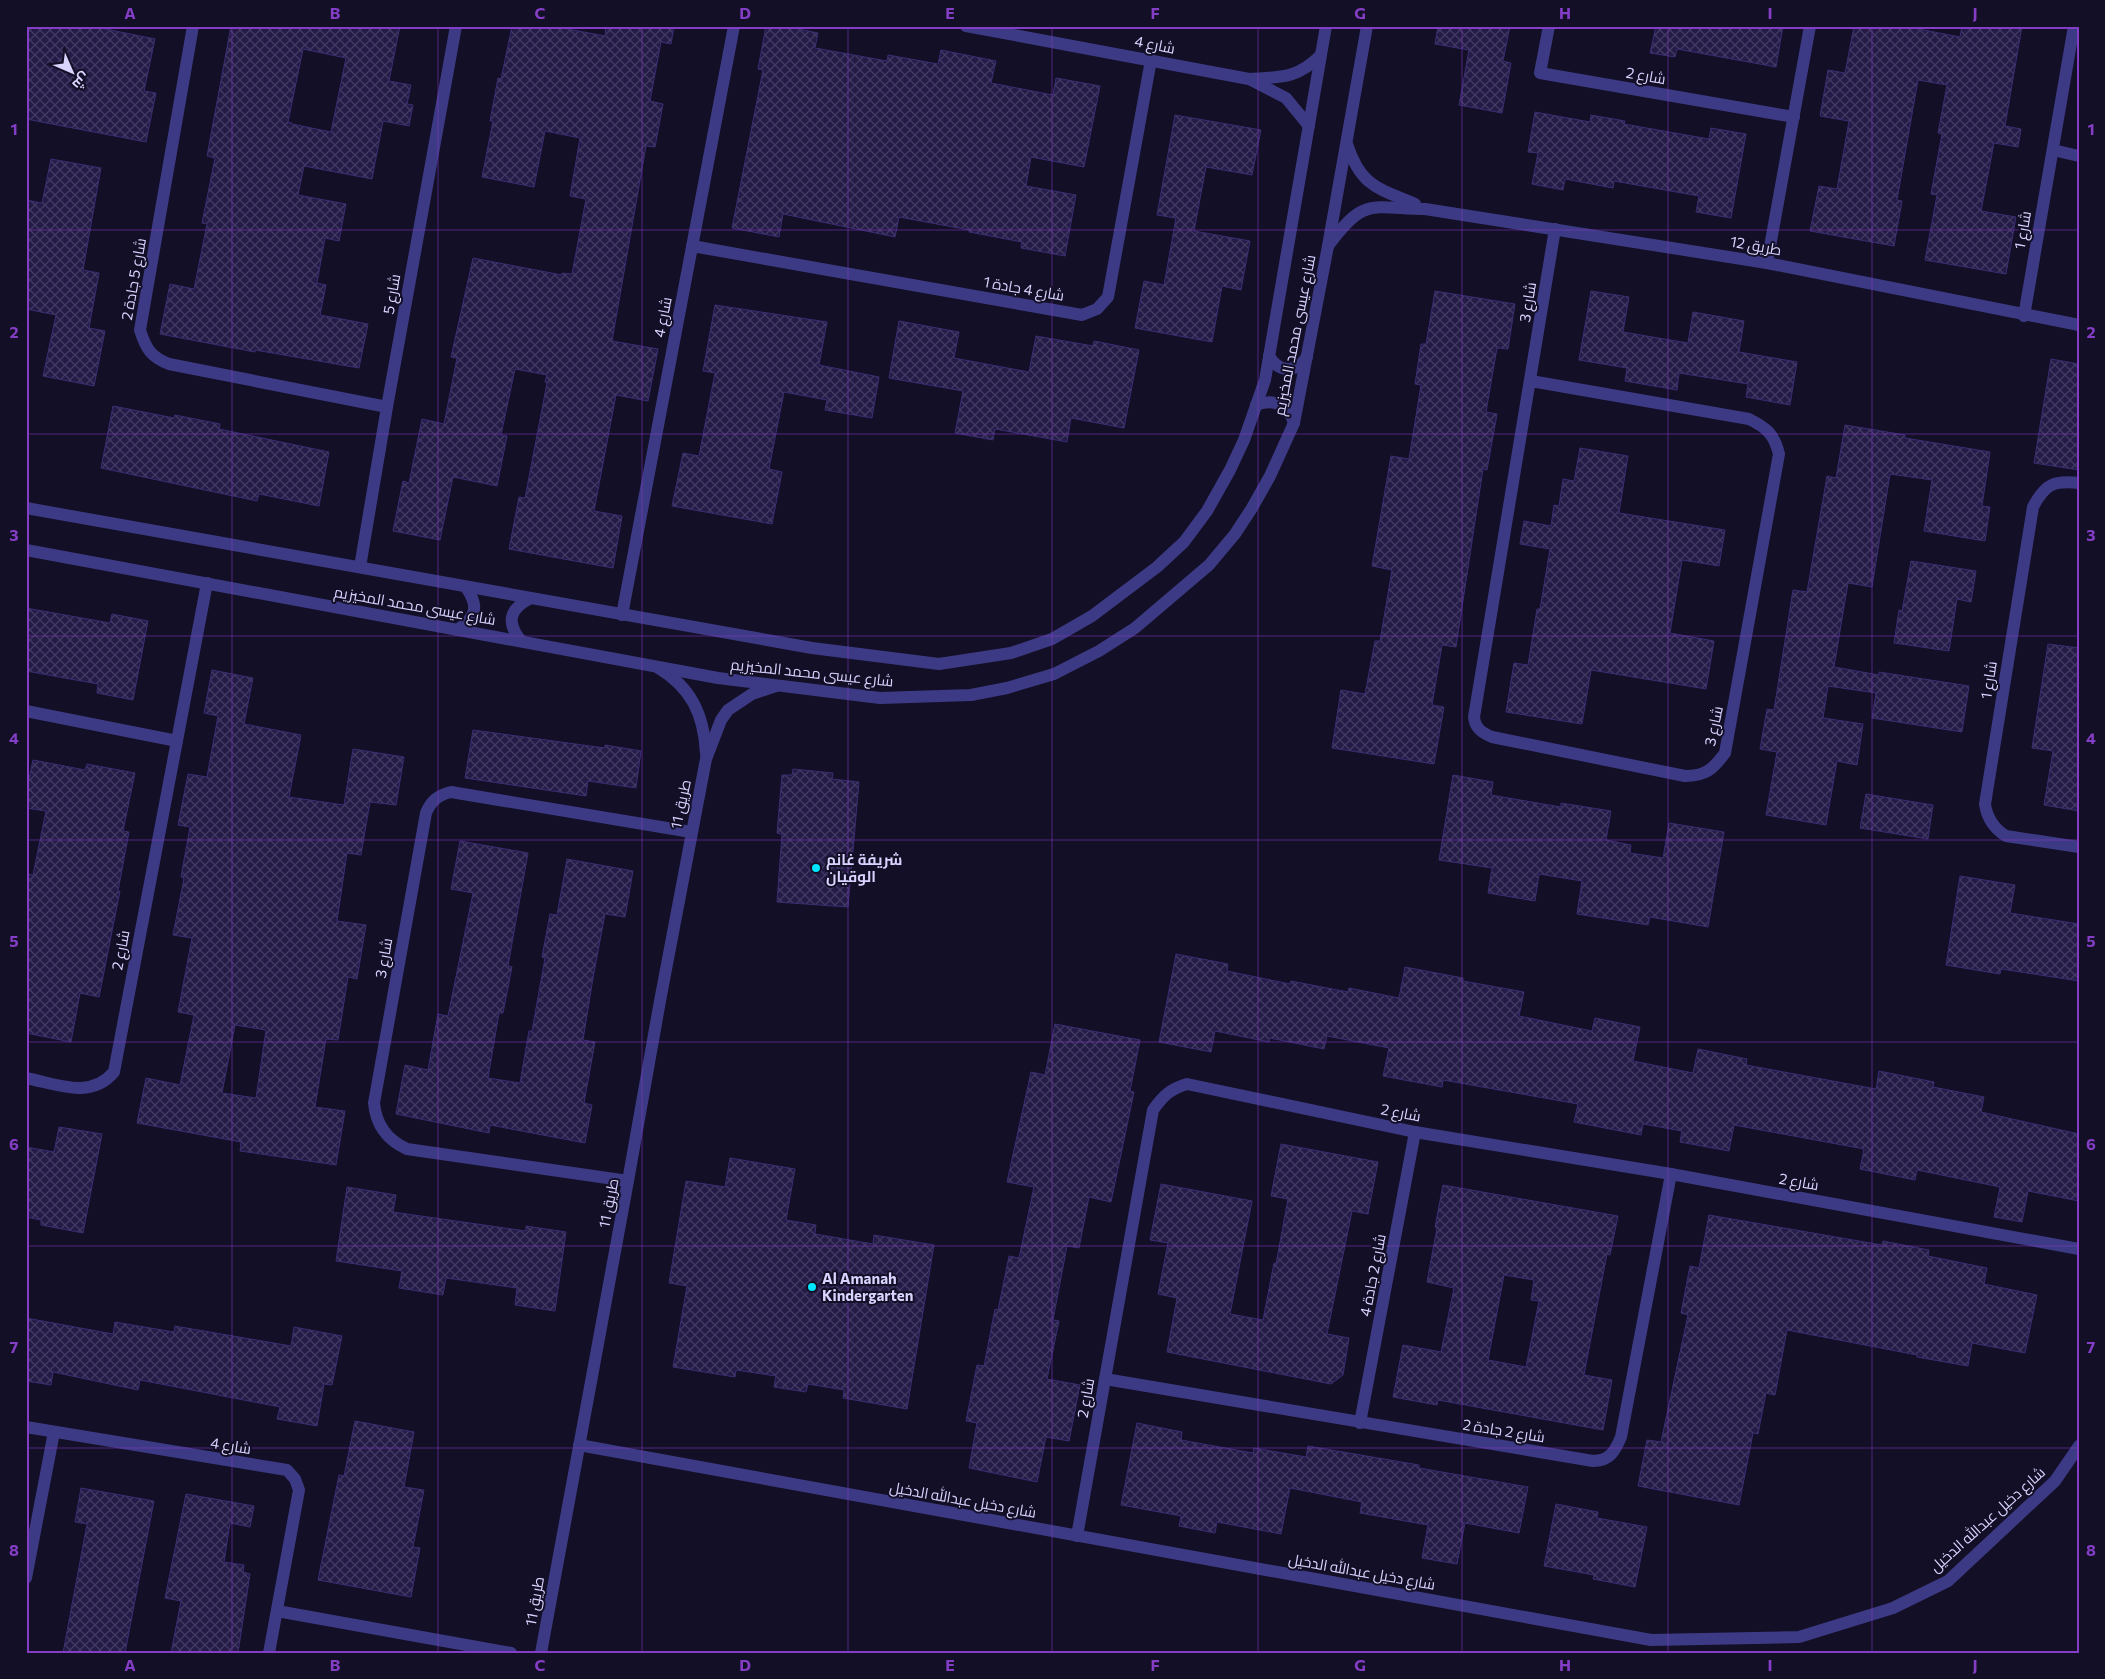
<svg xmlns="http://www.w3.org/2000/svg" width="2105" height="1679" viewBox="0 0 2105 1679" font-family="Commissioner,Cairo,sans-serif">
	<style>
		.building { fill: url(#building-cross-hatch); stroke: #3b2d73; fill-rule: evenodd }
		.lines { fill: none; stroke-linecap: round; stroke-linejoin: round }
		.minor { stroke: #3d3a85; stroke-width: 12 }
		.tertiary { stroke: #3d3a85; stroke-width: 12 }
		.grid { fill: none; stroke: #843dc5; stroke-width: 1; stroke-opacity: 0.55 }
		.poi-dot { fill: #00e5ff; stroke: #130f26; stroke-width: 2 }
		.labels { text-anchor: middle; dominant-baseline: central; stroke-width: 4; stroke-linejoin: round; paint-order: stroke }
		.street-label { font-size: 15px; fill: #d9d4ff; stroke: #130f26 }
		.poi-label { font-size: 15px; font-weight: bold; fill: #d9d4ff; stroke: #130f26; text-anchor: start }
		.neatline { fill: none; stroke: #843dc5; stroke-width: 2 }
		.grid-label { font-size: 16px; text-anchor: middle; font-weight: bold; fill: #843dc5 }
	</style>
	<defs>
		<pattern id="building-cross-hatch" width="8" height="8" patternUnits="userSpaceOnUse" patternTransform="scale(1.25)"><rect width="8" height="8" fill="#241b47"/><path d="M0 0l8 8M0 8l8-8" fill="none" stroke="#433b63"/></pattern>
	</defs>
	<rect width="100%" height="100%" fill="#130f26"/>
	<g class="building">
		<path d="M26,26H91L155,39L144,91L156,93L146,142L26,119Z"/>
		<path d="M231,26H400L389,81L411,85L407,104L413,105L409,126L383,121L372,179L304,166L298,195L346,204L339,241L325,238L317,283L326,285L320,315L368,324L359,368L255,350V352L160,334L170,284L194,289L207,224L202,223L215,158L207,156ZM303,49L346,58L331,132L292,124V123L288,122Z"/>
		<path d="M512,26H552L605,36L606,26H674L671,44L661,42L650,101L663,104L655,147L646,146L612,341L658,349L648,401L616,395L594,511L622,516L613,568L509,549L519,497L525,498L547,383L545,382L547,375L515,369L501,435L507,436L497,486L453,477L440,540L393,531L403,481L409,483L422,419L444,424L457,358L451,357L473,258L562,275V273L572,274L586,199L570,196L580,138L545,131L534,187L482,177L493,121H490L498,78L501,79Z"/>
		<path d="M766,26H784L818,33L815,48L887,61L888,55L938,64L941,50L996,61L991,83L1053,95L1056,78L1100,86L1084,167L1031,157L1026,186L1076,195L1065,256L1021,248L1022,242L969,232V230L899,217L895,237L783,214L779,237L732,228L763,70L758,69Z"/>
		<path d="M1438,26H1510L1503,61L1511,63L1502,113L1459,105L1469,50L1435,44Z"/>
		<path d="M1656,26H1783L1776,67L1677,49L1675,57L1650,53Z"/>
		<path d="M1854,26H1903L1960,37L1962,26H2022L2005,126L2021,129L2018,147L1994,143L1981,211L2016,217L2006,274L1925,260L1937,195L1931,194L1942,134L1938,133L1947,85L1918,80L1897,200L1902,201L1894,246L1810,231L1819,186L1837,189L1849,121L1820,116L1828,70L1845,73Z"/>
		<path d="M1535,112L1590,122L1591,115L1625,121L1624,124L1709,139L1711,128L1746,134L1731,218L1696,212L1699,196L1614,181L1613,188L1565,179L1563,190L1532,184L1538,153L1528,152Z"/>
		<path d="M1175,115L1261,130L1252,175L1206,167L1194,231L1250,241L1241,290L1222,286L1212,342L1135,328L1144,281L1164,285L1176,218L1157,215Z"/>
		<path d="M51,159L101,168L83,270L99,273L89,328L105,331L94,386L43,376L56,315L26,309V200L42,203Z"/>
		<path d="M1435,291L1515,304L1508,349L1497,348L1486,412L1497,414L1487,470L1483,469L1456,647L1442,645L1432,705L1444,707L1434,764L1332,748L1341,690L1365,694L1375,641H1380L1392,570L1372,566L1391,456L1409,459L1421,385L1415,384L1421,344H1426Z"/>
		<path d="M1591,291L1629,297L1623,332L1688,343L1693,312L1744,321L1739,352L1797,362L1790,405L1746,397L1748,384L1679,373L1677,390L1625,381L1627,368L1579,360Z"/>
		<path d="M715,305L827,322L819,365L879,377L872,418L825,410L827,400L784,392L769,469L782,472L772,524L672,506L683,453L699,456L715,373L703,371Z"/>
		<path d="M899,321L959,332L954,358L1029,372L1036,336L1093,346L1094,341L1139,350L1124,428L1071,418L1067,442L995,429L993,440L955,433L963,391L889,378Z"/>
		<path d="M2051,359L2079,364V470L2034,463Z"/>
		<path d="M113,406L174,418L175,415L220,424L219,429L329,452L319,506L259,494L257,501L101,468Z"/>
		<path d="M1845,425L1905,435V438L1990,452L1982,506L1990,507L1985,541L1924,531L1932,480L1890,474L1872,587L1848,583L1834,667L1879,675V672L1969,686L1962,732L1872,718L1876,693L1828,686L1823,718L1863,724L1857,765L1837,761L1826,825L1766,815L1777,752L1760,749L1767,709L1774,710L1793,590L1807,592L1827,476L1836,478Z"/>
		<path d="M1580,448L1628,456L1619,513L1725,530L1719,566L1682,560L1670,633L1714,641L1706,689L1591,670L1582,724L1506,712L1514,663L1528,665L1537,609H1540L1550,549L1520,544L1524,521L1551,526L1554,505L1559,506L1563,479L1574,481Z"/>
		<path d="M1911,561L1976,571L1971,602L1957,599L1949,651L1894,643L1899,610L1902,611Z"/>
		<path d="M26,608L110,623L112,614L148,621L133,700L97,693L98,684L26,671Z"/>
		<path d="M2048,644L2079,648V811L2044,805L2053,751L2032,748Z"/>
		<path d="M212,670L253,678L244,724L301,735L289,797L344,805L353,749L404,757L396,805L370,802L361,855L347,853L337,921L366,925L357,979L348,977L338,1040L326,1039L315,1107L345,1111L336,1165L240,1151L241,1142L137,1123L146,1078L180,1085L194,1015L178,1012L192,938L173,935L184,878L181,877L190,827L178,825L188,774L207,777L218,716L204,713ZM235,1025L266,1030L256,1098L222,1093Z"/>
		<path d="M473,730L605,748V745L641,751L636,788L588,781L586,796L465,778Z"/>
		<path d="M33,760L85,770L87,764L135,773L123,831L129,832L118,891H120L99,997L80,993L71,1042L26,1033V874L33,875L46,811L26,808V793Z"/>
		<path d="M793,769L833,773L832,779L859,782L848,907L777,902L782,834L777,833L782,775H792Z"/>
		<path d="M1453,775L1493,782L1491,795L1561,807V803L1611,811L1606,840L1631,845L1630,853L1663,858L1669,823L1724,832L1708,927L1650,917L1648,925L1577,914L1582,881L1539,874L1535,901L1488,893L1492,868L1439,860Z"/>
		<path d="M1866,794L1933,805L1928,839L1860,828Z"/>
		<path d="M460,841L528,853L508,966L512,967L503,1013H499L488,1078L520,1083L529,1031H532L545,958L542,957L550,914L557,915L567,859L633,871L625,917L605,914L593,978L583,1040L595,1042L584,1103L592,1105L585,1143L490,1125L489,1133L396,1114L405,1065L428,1070L438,1014L448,1016L473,893L451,889Z"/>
		<path d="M1960,876L2015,885L2010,913L2079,924V981L2001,969L2000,974L1946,965Z"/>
		<path d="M1176,954L1228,964L1227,971L1290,984L1291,981L1348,992L1349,988L1399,998L1405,967L1463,978V981L1524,992L1519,1016L1592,1031L1595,1018L1640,1027L1633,1061L1693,1073L1698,1049L1747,1059L1746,1065L1876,1089L1879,1071L1934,1082L1933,1087L1984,1097L1981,1112L2079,1134V1201L2028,1191L2022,1222L1994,1217L2000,1187L1917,1170L1915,1180L1860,1169L1864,1149L1734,1125L1729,1151L1680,1142L1682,1131L1643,1124L1641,1135L1574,1122L1578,1104L1443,1080L1442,1087L1383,1076L1389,1048L1327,1036L1324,1049L1270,1038L1269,1042L1215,1031L1211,1052L1159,1042Z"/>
		<path d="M1055,1024L1140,1040L1130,1091L1134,1092L1111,1202L1089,1197L1079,1248L1067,1246L1053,1320L1059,1321L1047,1379L1080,1385L1069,1441L1046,1437L1037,1482L969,1468L977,1423L966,1421L977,1365L984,1366L995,1309L998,1310L1009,1256L1019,1258L1034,1187L1007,1182L1031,1072L1045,1075Z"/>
		<path d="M59,1127L102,1134L83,1233L41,1225V1220L26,1217V1147L54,1152Z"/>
		<path d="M1281,1144L1378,1162L1368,1214L1352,1211L1327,1334L1349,1338L1343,1375L1331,1384L1167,1352L1177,1298L1158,1294L1168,1243L1150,1240L1161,1184L1252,1201L1230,1314L1263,1320L1274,1263L1276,1264L1288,1199L1271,1196Z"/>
		<path d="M730,1158L795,1169L786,1220L816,1225L815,1234L873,1244L874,1235L934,1245L907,1409L843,1398L844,1390L808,1384L806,1392L774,1387L776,1376L736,1370L735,1377L673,1367L687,1286L669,1283L686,1181L725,1187Z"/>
		<path d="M1443,1185L1618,1216L1610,1255L1607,1254L1584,1375L1612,1380L1603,1430L1438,1400L1437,1405L1393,1397L1403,1345L1441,1352L1454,1288L1427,1282L1437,1228L1435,1227ZM1504,1275L1534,1280L1531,1300L1539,1301L1526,1367L1488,1360Z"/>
		<path d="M347,1187L396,1195L393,1212L526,1231V1226L566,1232L555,1311L515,1305L517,1288L446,1278L443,1295L399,1288L402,1271L336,1261Z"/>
		<path d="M1709,1215L1882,1245L1883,1241L1929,1250L1928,1256L1987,1268L1984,1284L2037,1295L2025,1353L1972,1343L1968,1366L1917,1357V1355L1787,1330L1775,1395L1766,1393L1758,1434L1753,1433L1739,1505L1638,1486L1647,1440L1661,1442L1688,1315L1681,1313L1690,1266L1699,1268Z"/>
		<path d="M26,1318L113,1334L115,1322L174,1332L175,1326L291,1346L294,1327L342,1336L332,1385L324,1384L317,1426L277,1419L280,1407L140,1380L138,1390L53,1372L51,1385L26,1381Z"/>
		<path d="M355,1421L414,1432L404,1487L424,1490L413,1547L420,1548L411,1597L318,1580L339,1475L344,1476Z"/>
		<path d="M1137,1423L1182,1432L1181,1440L1253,1453L1254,1448L1306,1457L1308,1446L1419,1465V1468L1528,1487L1519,1533L1465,1523L1457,1564L1422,1558L1428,1525L1360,1513L1362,1502L1290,1488L1281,1534L1217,1522L1215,1533L1179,1526L1181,1516L1121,1505Z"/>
		<path d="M81,1488L154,1501L125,1653H63L87,1524L75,1522Z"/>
		<path d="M186,1494L254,1506L250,1527L230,1523L224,1562L244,1565L243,1572L250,1574L238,1653H171L181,1601L165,1598Z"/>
		<path d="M1556,1504L1598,1512L1597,1518L1647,1527L1635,1587L1593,1579L1594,1575L1544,1566Z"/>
	</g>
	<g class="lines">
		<g class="minor">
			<path d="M193,26L140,330C146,349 151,357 169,364L387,407"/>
			<path d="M966,26L1249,79C1281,77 1297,79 1321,55"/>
			<path d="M1549,26L1540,73L1794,117"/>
			<path d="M1251,80L1286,98L1309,126"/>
			<path d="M1347,144C1361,187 1378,188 1415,204"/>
			<path d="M2053,150L2079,156"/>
			<path d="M692,246L1082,315L1097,309L1108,297L1151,60"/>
			<path d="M1328,246C1364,197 1370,208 1425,209L1767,263L2079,325"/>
			<path d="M1767,263L1810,26"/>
			<path d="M2024,316L2074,26"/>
			<path d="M1531,381L1749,419C1767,428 1774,434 1779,454L1725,753C1713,769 1706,776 1685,776L1492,737C1482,733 1475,728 1474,717L1555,229"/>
			<path d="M2079,483C2054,480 2045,484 2033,507L1985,804C1987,818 1993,828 2006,836L2079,847"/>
			<path d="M360,567L387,407L456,26"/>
			<path d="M622,615L734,26"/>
			<path d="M657,667C691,687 704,714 706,754"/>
			<path d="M26,711L177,741"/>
			<path d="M26,1078C57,1084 90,1100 114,1072L207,583"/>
			<path d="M628,1181L407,1149C387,1140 376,1125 374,1103L426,813C431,801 438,795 451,792L691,832"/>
			<path d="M1105,1379L1593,1461C1610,1461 1615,1451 1621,1437L1671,1174"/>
			<path d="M1360,1423L1415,1132"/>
			<path d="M26,1427L287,1470L295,1479L299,1490L269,1653"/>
			<path d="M579,1445L1651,1640L1799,1637L1893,1608L1948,1581L2055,1481L2079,1446"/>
			<path d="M1077,1536L1153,1110C1163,1096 1170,1089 1187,1084L1415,1132L1671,1174L2079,1249"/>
			<path d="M26,1578L54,1432"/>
			<path d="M277,1611L511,1653"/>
			<path d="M541,1653L628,1181L660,1001L706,759L721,720L728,710L752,694L776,686"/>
		</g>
		<g class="tertiary">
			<path d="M1269,356C1279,373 1296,373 1307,357"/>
			<path d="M1256,405C1274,398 1288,404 1294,423"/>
			<path d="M26,508L812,648L939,664L1011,653L1052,639L1092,616L1157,567L1184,542L1207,511L1230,470L1244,440L1265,380L1326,26"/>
			<path d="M26,550L718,678L880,698L971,695L1007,688L1054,674L1099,651L1135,628L1209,565L1235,534L1252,508L1270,476L1294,423L1328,246L1367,26"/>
			<path d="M457,630C477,617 479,606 466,587"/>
			<path d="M521,641C506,622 509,609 531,598"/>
		</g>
	</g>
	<path class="grid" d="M232,26V1653M438,26V1653M642,26V1653M848,26V1653M1052,26V1653M1258,26V1653M1462,26V1653M1668,26V1653M1872,26V1653M26,230H2079M26,434H2079M26,636H2079M26,840H2079M26,1042H2079M26,1246H2079M26,1448H2079"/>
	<g class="poi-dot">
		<circle cx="816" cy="868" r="5"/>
		<circle cx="812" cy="1287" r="5"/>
	</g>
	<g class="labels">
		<g class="street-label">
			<text transform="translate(1155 44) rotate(11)">شارع 4</text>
			<text transform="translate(1646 75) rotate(10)">شارع 2</text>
			<text transform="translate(2022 230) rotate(-80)">شارع 1</text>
			<text transform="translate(1756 245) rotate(10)">طريق 12</text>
			<text transform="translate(133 279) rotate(-80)">شارع 5 جادة 2</text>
			<text transform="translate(1024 288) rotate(10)">شارع 4 جادة 1</text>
			<text transform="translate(391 294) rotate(-80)">شارع 5</text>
			<text transform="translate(1527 302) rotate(-81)">شارع 3</text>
			<text transform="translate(662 317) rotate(-79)">شارع 4</text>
			<text transform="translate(1294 335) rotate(-79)">شارع عيسى محمد المخيزيم</text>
			<text transform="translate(415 605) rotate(10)">شارع عيسى محمد المخيزيم</text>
			<text transform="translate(812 672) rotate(6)">شارع عيسى محمد المخيزيم</text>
			<text transform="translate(1988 680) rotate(-81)">شارع 1</text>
			<text transform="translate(1713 726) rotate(-78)">شارع 3</text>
			<text transform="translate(680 804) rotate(-78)">طريق 11</text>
			<text transform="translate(120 950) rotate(-79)">شارع 2</text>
			<text transform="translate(383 958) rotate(-80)">شارع 3</text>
			<text transform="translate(1401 1112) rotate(11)">شارع 2</text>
			<text transform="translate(1799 1181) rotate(10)">شارع 2</text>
			<text transform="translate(608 1203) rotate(-79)">طريق 11</text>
			<text transform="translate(1372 1275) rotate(-79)">شارع 2 جادة 4</text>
			<text transform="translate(1085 1398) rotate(-80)">شارع 2</text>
			<text transform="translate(1504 1430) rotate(9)">شارع 2 جادة 2</text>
			<text transform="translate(231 1445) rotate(9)">شارع 4</text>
			<text transform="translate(963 1499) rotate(10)">شارع دخيل عبدالله الدخيل</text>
			<text transform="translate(1987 1519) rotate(-42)">شارع دخيل عبدالله الدخيل</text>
			<text transform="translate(1362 1571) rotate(10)">شارع دخيل عبدالله الدخيل</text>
			<text transform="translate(534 1601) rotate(-80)">طريق 11</text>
		</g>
		<g class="poi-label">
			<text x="826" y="859">شريفة غانم<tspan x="826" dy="17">الوقيان</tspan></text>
			<text x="822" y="1278">Al Amanah<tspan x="822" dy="17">Kindergarten</tspan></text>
		</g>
	</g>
	<rect width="2105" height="1679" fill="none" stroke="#130f26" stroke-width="55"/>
	<g transform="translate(72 72) rotate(135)" stroke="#130f26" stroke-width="4" paint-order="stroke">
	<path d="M0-4L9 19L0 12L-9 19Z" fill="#d9d4ff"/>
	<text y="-8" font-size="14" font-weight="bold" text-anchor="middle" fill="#d9d4ff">ش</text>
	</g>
	<rect x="28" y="28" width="2050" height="1624" class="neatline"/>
	<g class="grid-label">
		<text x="130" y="19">A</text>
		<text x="335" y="19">B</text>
		<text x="540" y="19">C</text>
		<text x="745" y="19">D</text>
		<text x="950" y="19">E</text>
		<text x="1155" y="19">F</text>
		<text x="1360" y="19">G</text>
		<text x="1565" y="19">H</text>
		<text x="1770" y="19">I</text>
		<text x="1975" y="19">J</text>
		<text x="14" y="135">1</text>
		<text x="2091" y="135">1</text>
		<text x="14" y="338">2</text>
		<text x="2091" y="338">2</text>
		<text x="14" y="541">3</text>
		<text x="2091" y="541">3</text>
		<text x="14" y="744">4</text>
		<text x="2091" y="744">4</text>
		<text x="14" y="947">5</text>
		<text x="2091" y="947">5</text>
		<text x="14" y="1150">6</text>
		<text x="2091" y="1150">6</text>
		<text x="14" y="1353">7</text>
		<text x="2091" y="1353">7</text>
		<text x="14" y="1556">8</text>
		<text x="2091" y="1556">8</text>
		<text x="130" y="1671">A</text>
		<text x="335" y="1671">B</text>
		<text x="540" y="1671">C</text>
		<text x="745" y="1671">D</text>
		<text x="950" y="1671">E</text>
		<text x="1155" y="1671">F</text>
		<text x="1360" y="1671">G</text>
		<text x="1565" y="1671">H</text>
		<text x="1770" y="1671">I</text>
		<text x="1975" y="1671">J</text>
	</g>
</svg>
